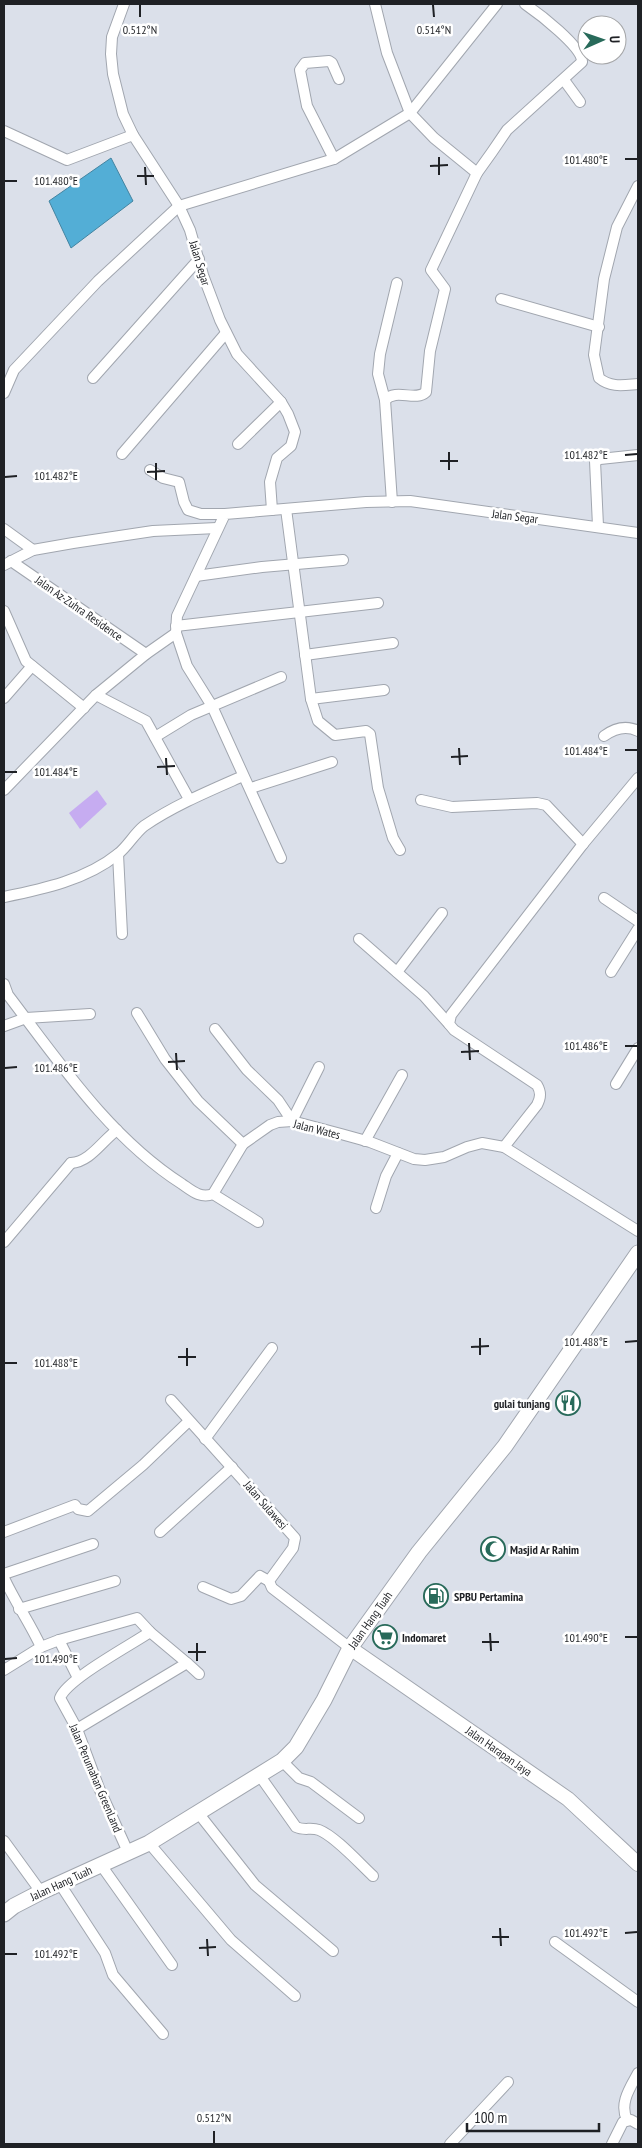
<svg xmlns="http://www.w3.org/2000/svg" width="642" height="2148" viewBox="0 0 642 2148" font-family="'PT Sans Narrow',sans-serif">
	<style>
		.green { fill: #c6acf1 }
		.water { fill: #53aed6; stroke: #4384a1 }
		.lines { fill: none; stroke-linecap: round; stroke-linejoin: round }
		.street-casing { stroke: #a1a6af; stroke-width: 12 }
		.secondary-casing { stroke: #a1a6af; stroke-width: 16 }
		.primary-casing { stroke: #a1a6af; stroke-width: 17 }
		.street { stroke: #fff; stroke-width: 10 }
		.secondary { stroke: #fff; stroke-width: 14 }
		.primary { stroke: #fff; stroke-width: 15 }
		.ticks { fill: none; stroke: #1f2125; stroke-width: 2 }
		.labels { text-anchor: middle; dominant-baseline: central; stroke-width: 5; stroke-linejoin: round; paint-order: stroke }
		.street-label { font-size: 12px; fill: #1f2125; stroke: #fff }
		.poi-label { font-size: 12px; font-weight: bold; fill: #1f2125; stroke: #fff; text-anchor: start }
		.ticks-label { font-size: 12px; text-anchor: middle; fill: #1f2125; stroke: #fff; stroke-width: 5; stroke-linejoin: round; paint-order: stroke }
	</style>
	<rect width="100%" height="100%" fill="#dbe0ea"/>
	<path class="green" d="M97,790L107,804L80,829L69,813Z"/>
	<path class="water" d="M111,158L133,201L71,248L49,201Z"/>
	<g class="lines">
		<defs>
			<g id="street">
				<path d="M124,4L112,37L111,54L113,74L123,114L133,135L179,206L190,230L203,275L220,320L237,354L281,402L288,414L295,432L291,446L277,458L270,482L272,510"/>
				<path d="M375,4L387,53L410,113L434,138L477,173"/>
				<path d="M564,80L580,102"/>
				<path d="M4,131L67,160L133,135"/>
				<path d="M334,159L307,106L300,70L305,63L329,61L332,63L339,79"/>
				<path d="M638,186L617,227L604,279L594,355L599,378C611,388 624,385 638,384"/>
				<path d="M501,299L599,327"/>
				<path d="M93,378L199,259"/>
				<path d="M4,393L14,370L98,281L179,206L334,159L410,113L497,4"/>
				<path d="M385,400C397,388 415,402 426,392L430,351L445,289L431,270L477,173L492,152L507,130L582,62C583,47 538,13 525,4"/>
				<path d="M238,444L281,402"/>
				<path d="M122,454L226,333"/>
				<path d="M150,470L163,478L179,482L184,502L188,510L201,514H225"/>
				<path d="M392,502L385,400L378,374L380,354L397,283"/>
				<path d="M286,509L311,699L318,721L335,735L366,731L370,734L378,788L393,838L400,850"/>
				<path d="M598,526L595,461L600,459L638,455"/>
				<path d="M4,529L33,550"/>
				<path d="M11,561L146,654"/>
				<path d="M4,565L33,550L73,543L153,531L217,528"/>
				<path d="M196,576L262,567L343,560"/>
				<path d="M4,611L26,661L84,708"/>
				<path d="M176,626L378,603"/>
				<path d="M305,655L393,643"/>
				<path d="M96,695L146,721L189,799"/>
				<path d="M4,698L32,666"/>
				<path d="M311,699L384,690"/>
				<path d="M604,736C615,728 626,725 638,731"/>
				<path d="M155,737L191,715L281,677"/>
				<path d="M251,788L332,762"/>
				<path d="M4,790L96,695L146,654L176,633"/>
				<path d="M421,800L452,807L537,803L546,805L583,844"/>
				<path d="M118,854L122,934"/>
				<path d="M281,858L212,706L187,666L176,633L177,616L225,514L366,502L410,501L638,533"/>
				<path d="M4,897C43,889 86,880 118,854C128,846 134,834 144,826C175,805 209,791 243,776"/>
				<path d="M604,898L638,921"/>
				<path d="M359,939L424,996L449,1024"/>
				<path d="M397,972L442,913"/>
				<path d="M611,972L638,929"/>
				<path d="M4,984L8,995C59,1062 110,1138 182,1184C192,1191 201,1199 213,1194L243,1144L270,1125L278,1122L292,1121L341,1134L370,1142L414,1159L425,1160L444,1157L467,1147L482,1143L504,1147L638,1231"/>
				<path d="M137,1013L165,1059L198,1101L243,1144"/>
				<path d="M4,1026L26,1018L90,1014"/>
				<path d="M215,1029L247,1070L278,1100L292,1121"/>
				<path d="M616,1084L638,1048"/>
				<path d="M292,1121L319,1067"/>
				<path d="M365,1141L402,1075"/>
				<path d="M504,1147L537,1105C541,1097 541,1092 537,1085L454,1030L449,1024L451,1015L583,844L638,778"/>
				<path d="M71,1163C90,1162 102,1141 117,1130"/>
				<path d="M213,1194L258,1222"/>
				<path d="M376,1208L386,1176L398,1153"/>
				<path d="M4,1242L71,1163"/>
				<path d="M171,1400L295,1538L293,1548L269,1581L272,1588L350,1648"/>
				<path d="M205,1439L272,1348"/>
				<path d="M4,1532L75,1505L78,1509L88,1511L143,1465L189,1421"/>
				<path d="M160,1532L232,1467"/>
				<path d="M4,1574L93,1544"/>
				<path d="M4,1578C15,1602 30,1623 41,1647L4,1670"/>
				<path d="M203,1587L231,1599L241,1596L260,1576L269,1581"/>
				<path d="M19,1609L115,1581"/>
				<path d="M59,1640L78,1678"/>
				<path d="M41,1647L59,1640L137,1618L150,1632L187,1663L77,1729"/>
				<path d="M187,1663L199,1674"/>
				<path d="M282,1761L299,1778L311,1782L359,1818"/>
				<path d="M260,1776L296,1827C304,1831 311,1827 319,1830C335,1836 360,1864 373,1876"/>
				<path d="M199,1814L255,1885L333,1951"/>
				<path d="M4,1841L41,1892"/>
				<path d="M149,1843L231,1940L295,1996"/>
				<path d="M128,1852L99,1788L77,1729L60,1698C67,1679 131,1645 150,1632"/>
				<path d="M101,1865L172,1965"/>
				<path d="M60,1884L105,1953L113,1975L163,2034"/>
				<path d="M555,1942L638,2002"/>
				<path d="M627,2120C619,2103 630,2088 638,2073"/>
				<path d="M450,2144L508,2082"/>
				<path d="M612,2144L623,2122L631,2120L638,2124"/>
			</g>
			<path id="secondary" d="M350,1648L568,1799L638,1864"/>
			<path id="primary" d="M4,1914L14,1906L41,1892L149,1843L282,1761L296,1747L324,1700L350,1648L419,1552L505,1446L638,1253"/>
		</defs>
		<use href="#street" class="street-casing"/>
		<use href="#secondary" class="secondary-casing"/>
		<use href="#primary" class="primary-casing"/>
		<use href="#street" class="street"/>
		<use href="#secondary" class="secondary"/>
		<use href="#primary" class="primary"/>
	</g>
	<path class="ticks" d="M140,5V17M433,5L434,17M439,157V175M625,159H637M430,166L448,165M145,167L146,185M137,176H154M5,181H17M449,452V470M625,455L637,454M440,461H458M156,463V480M147,472L165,471M5,477L17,476M459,748L460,765M625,750H637M451,757L468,756M166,758L167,775M157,767L175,766M5,772H17M469,1043L470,1060M625,1046H637M461,1052L479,1051M176,1053L177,1070M168,1062L185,1061M5,1068L17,1067M480,1338V1355M625,1342L637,1341M471,1347L489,1346M187,1348V1366M178,1357H196M5,1363H17M490,1633L491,1651M625,1637H637M482,1642H499M197,1643V1661M188,1652H206M5,1659L17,1658M500,1928L501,1946M625,1933L637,1932M492,1937H509M207,1939L208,1956M199,1948L216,1947M5,1954H17M214,2131V2143"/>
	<defs>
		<symbol id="restaurant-ring" viewBox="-11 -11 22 22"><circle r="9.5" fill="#fff" stroke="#286a5a" stroke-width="1.5"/><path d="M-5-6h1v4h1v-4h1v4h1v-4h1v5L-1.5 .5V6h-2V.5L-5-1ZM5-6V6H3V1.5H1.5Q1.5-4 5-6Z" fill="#286a5a"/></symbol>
		<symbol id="mosque-ring" viewBox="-11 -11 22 22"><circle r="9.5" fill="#fff" stroke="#286a5a" stroke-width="1.5"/><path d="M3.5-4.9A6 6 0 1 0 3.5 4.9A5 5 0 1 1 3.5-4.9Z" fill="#286a5a"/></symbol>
		<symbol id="fuel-ring" viewBox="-11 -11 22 22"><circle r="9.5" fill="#fff" stroke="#286a5a" stroke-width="1.5"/><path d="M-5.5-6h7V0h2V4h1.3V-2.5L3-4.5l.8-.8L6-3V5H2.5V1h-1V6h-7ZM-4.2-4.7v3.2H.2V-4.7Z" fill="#286a5a"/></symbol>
		<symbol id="supermarket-ring" viewBox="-11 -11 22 22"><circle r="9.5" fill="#fff" stroke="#286a5a" stroke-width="1.5"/><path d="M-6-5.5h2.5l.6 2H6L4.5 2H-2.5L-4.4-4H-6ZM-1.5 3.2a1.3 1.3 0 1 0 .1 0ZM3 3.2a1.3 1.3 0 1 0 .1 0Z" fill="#286a5a"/></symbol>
	</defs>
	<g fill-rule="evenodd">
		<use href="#restaurant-ring" x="554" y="1389" width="28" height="28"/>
		<use href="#mosque-ring" x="479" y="1535" width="28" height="28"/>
		<use href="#fuel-ring" x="422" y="1582" width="28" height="28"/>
		<use href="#supermarket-ring" x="371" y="1623" width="28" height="28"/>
	</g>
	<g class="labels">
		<g class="street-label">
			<text transform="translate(200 263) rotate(73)">Jalan Segar</text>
			<text transform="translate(515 516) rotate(7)">Jalan Segar</text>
			<text transform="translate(79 608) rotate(35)">Jalan Az-Zuhra Residence</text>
			<text transform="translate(317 1129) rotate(14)">Jalan Wates</text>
			<text transform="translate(266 1505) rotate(49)">Jalan Sulawesi</text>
			<text transform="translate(370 1620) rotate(-55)">Jalan Hang Tuah</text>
			<text transform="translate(499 1751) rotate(35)">Jalan Harapan Jaya</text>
			<text transform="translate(96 1778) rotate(67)">Jalan Perumahan GreenLand</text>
			<text transform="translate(61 1883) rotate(-25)">Jalan Hang Tuah</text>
		</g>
		<g class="poi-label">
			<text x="550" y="1403" text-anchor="end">gulai tunjang</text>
			<text x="510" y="1549">Masjid Ar Rahim</text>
			<text x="454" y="1596">SPBU Pertamina</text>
			<text x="402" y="1637">Indomaret</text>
		</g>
	</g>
	<g class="ticks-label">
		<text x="140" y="34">0.512°N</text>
		<text x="434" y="34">0.514°N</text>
		<text x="586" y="164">101.480°E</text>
		<text x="56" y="185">101.480°E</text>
		<text x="586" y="459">101.482°E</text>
		<text x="56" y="480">101.482°E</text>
		<text x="586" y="755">101.484°E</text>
		<text x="56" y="776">101.484°E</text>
		<text x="586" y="1050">101.486°E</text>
		<text x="56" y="1072">101.486°E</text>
		<text x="586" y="1346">101.488°E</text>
		<text x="56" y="1367">101.488°E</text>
		<text x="586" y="1642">101.490°E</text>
		<text x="56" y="1663">101.490°E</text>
		<text x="586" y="1937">101.492°E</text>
		<text x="56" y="1958">101.492°E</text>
		<text x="214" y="2122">0.512°N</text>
	</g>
	<rect width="642" height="2148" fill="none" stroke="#1f2125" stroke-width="10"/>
	<g transform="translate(602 40) rotate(88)"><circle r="24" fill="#ffffff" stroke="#a5a6a8"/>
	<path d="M0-4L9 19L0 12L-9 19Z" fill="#286a5a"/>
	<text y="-8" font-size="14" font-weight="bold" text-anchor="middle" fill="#1f2125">U</text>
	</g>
	<path d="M467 2123v8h132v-8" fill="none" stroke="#1f2125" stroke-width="2.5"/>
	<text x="474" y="2123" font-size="15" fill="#1f2125" stroke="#ffffff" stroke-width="4" paint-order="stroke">100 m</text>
</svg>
